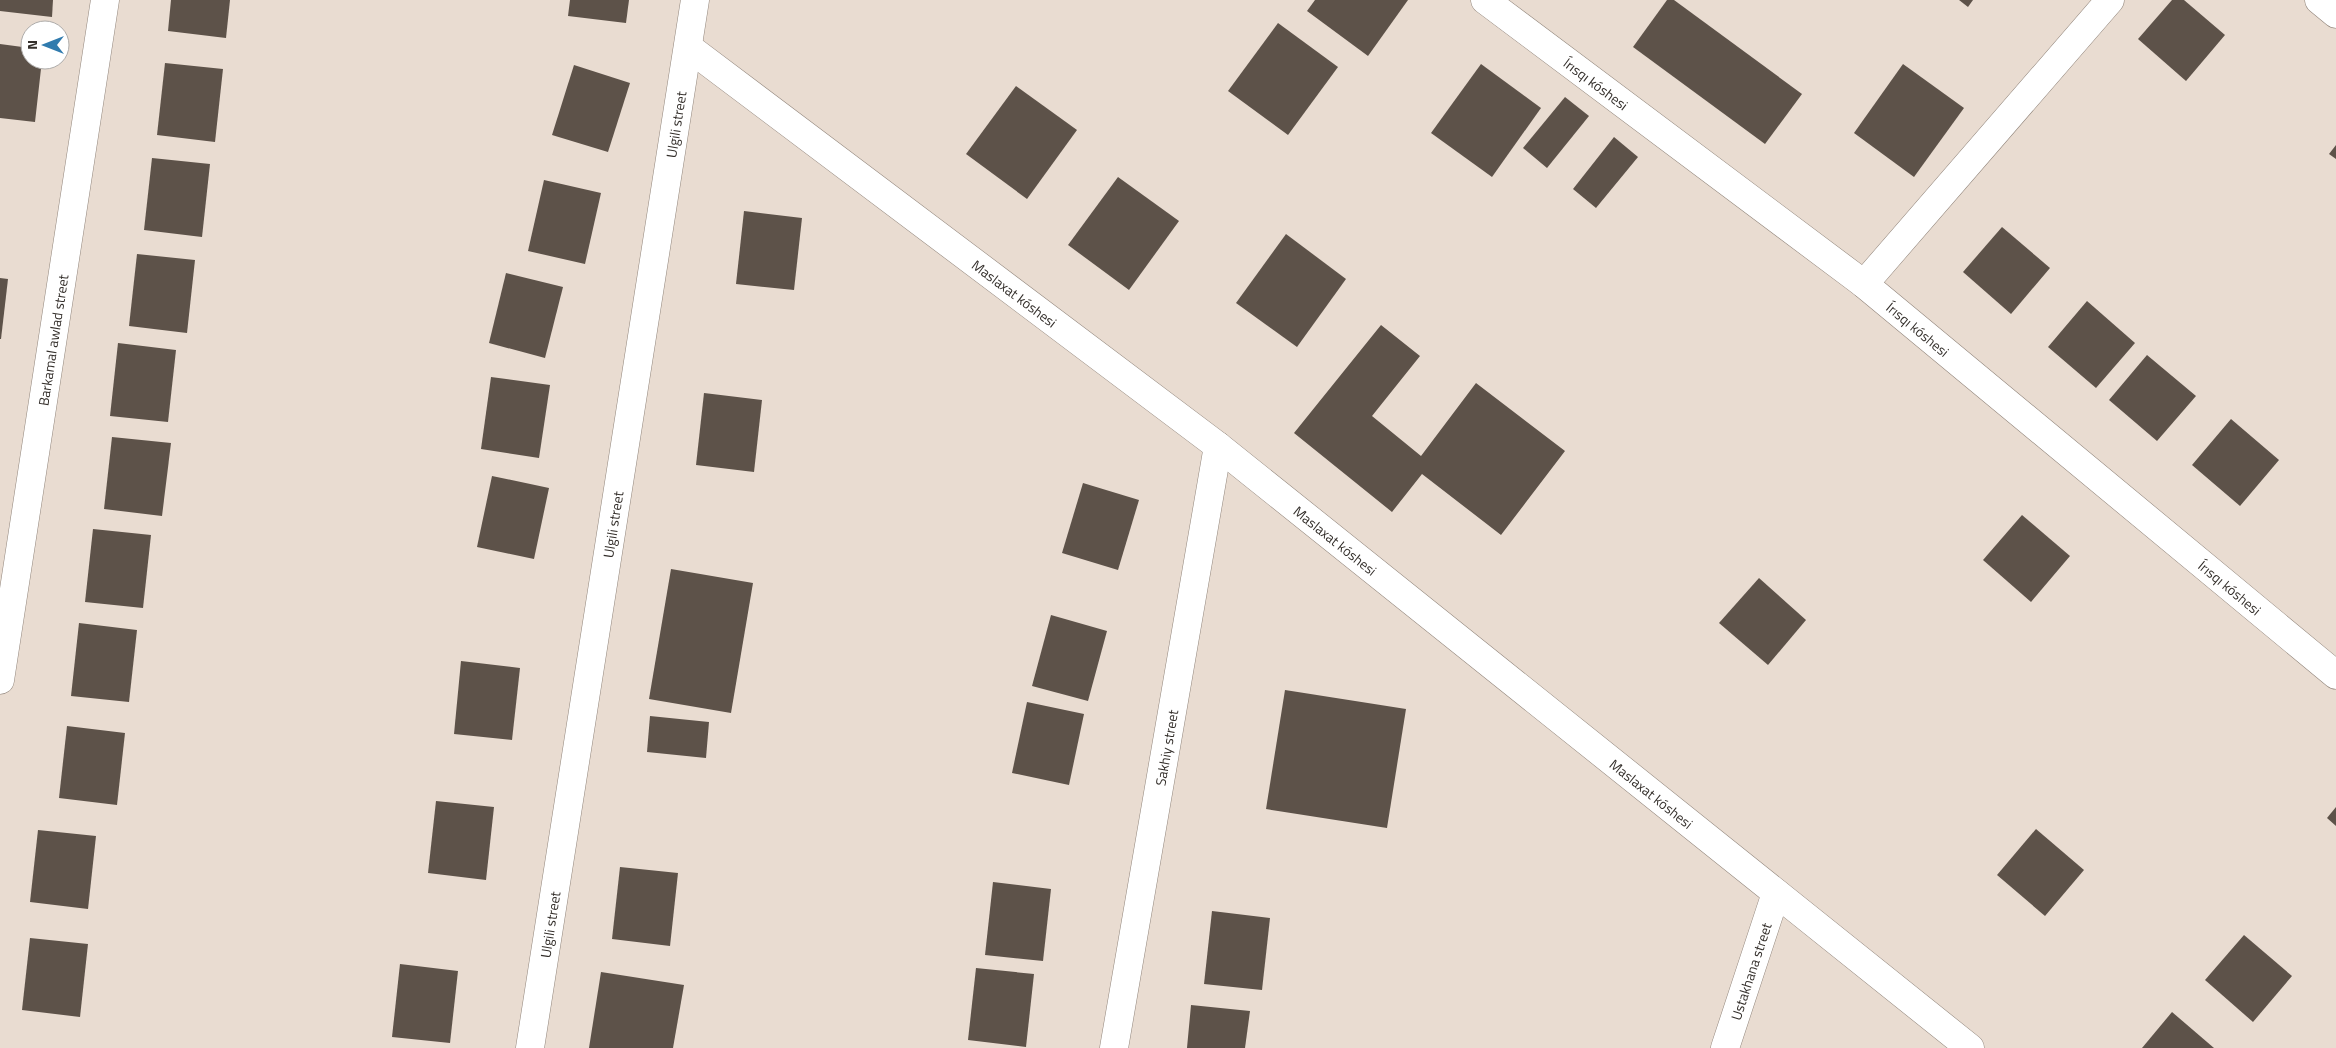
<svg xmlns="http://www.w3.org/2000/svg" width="2336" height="1048" viewBox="0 0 2336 1048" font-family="'Titillium Web',sans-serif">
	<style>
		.building { fill: #5d5249 }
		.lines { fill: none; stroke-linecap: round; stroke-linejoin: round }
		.minor-casing { stroke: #91857b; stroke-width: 29 }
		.minor { stroke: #fff; stroke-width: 28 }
		.labels { text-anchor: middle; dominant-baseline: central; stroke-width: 5; stroke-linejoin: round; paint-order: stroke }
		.street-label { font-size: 14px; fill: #342f2b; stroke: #fff }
	</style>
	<rect width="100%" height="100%" fill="#e9dcd1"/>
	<g class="building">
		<path d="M0,0H53L52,17L0,11Z"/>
		<path d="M171,0H230L226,38L168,31Z"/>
		<path d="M570,0H629L626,23L568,16Z"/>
		<path d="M1315,0H1408L1368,56L1307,11Z"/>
		<path d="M1667,0H1674L1802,94L1765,144L1633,47Z"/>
		<path d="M1959,0H1973L1968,7Z"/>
		<path d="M2172,0H2184L2225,35L2186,81L2138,39Z"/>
		<path d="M1278,23L1338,67L1288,135L1228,91Z"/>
		<path d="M0,44L30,48V60H42L35,122L0,118Z"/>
		<path d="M165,63L223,69L215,142L157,135Z"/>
		<path d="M1481,64L1541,108L1492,177L1431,133Z"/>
		<path d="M1903,64L1964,108L1914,177L1854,133Z"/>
		<path d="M574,65L630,83L608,152L552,135Z"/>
		<path d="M1016,86L1077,130L1027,199L966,154Z"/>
		<path d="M1565,97L1589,116L1547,168L1523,148Z"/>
		<path d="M1614,137L1638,157L1596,208L1573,189Z"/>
		<path d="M2336,145V159L2329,154Z"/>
		<path d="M152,158L210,164L202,237L144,230Z"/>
		<path d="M1118,177L1179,221L1129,290L1068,245Z"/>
		<path d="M544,180L601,193L585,264L528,251Z"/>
		<path d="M744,211L802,218L794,290L736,284Z"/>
		<path d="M2002,227L2050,268L2011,314L1963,272Z"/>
		<path d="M1286,234L1346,279L1297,347L1236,303Z"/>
		<path d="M137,254L195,260L187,333L129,326Z"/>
		<path d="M506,273L563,287L545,358L489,343Z"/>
		<path d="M0,278L8,279L1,339H0Z"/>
		<path d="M2087,301L2135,343L2096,388L2048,347Z"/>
		<path d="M1381,325L1420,356L1372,416L1421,456L1476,383L1565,451L1501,535L1422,474L1392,512L1294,433Z"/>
		<path d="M118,343L176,350L168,422L110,416Z"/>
		<path d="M2147,355L2196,396L2157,441L2109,400Z"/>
		<path d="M491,377L550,385L539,458L481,449Z"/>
		<path d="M704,393L762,400L754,472L696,465Z"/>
		<path d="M2231,419L2279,460L2240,506L2192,465Z"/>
		<path d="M112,437L171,443L162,516L104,509Z"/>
		<path d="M492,476L549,488L534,559L477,547Z"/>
		<path d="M1083,483L1139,500L1118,570L1062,553Z"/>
		<path d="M2022,515L2070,556L2031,602L1983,560Z"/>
		<path d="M93,529L151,535L143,608L85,602Z"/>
		<path d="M671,569L753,583L731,713L649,699Z"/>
		<path d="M1759,578L1806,620L1768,665L1719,623Z"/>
		<path d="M1051,615L1107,631L1088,701L1032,686Z"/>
		<path d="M79,623L137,630L129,702L71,696Z"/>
		<path d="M461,661L520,668L512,740L454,734Z"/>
		<path d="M1285,690L1406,709L1387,828L1266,809Z"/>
		<path d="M1027,702L1084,714L1069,785L1012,773Z"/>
		<path d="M650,716L709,722L706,758L647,752Z"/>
		<path d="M67,726L125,733L117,805L59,798Z"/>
		<path d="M436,801L494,807L486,880L428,873Z"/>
		<path d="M2336,807V826L2327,818Z"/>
		<path d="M2036,829L2084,870L2045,916L1997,875Z"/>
		<path d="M38,830L96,836L88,909L30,902Z"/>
		<path d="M620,867L678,873L670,946L612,939Z"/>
		<path d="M993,882L1051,889L1043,961L985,955Z"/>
		<path d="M1212,911L1270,918L1262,990L1204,984Z"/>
		<path d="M2244,935L2292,976L2253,1022L2205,980Z"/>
		<path d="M30,938L88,944L80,1017L22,1010Z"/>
		<path d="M400,964L458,971L450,1043L392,1037Z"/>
		<path d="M976,968L1034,974L1026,1047L968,1040Z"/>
		<path d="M601,972L684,985L673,1048H589Z"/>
		<path d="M1191,1005L1250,1011L1245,1048H1187Z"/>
		<path d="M2172,1012L2214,1048H2142Z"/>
	</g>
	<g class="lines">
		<defs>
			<g id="minor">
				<path id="s1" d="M1485,0L1864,284L2336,675"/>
				<path d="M2319,0L2336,14"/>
				<path id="s2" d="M688,47L1218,446L1970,1048"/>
				<path d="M1864,284L2110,0"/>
				<path id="s3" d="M0,680L105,0"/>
				<path id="s4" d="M530,1048L695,0"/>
				<path id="s5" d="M1114,1048L1218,446"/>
				<path id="s6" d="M1725,1048L1776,893"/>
			</g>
		</defs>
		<use href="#minor" class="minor-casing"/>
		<use href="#minor" class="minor"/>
	</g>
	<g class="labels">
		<g class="street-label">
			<text stroke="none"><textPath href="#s1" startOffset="139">Írısqı kóshesi</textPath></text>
			<text stroke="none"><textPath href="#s4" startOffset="935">Ulgili street</textPath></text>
			<text stroke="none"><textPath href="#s2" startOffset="409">Maslaxat kóshesi</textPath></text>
			<text stroke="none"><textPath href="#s1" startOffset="544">Írısqı kóshesi</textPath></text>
			<text stroke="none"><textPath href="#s3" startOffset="344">Barkamal awlad street</textPath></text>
			<text stroke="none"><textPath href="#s4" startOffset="530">Ulgili street</textPath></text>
			<text stroke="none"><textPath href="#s2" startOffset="814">Maslaxat kóshesi</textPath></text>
			<text stroke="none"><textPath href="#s1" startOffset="949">Írısqı kóshesi</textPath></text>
			<text stroke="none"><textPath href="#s5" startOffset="305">Sakhiy street</textPath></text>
			<text stroke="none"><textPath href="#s2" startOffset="1219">Maslaxat kóshesi</textPath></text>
			<text stroke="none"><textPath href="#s4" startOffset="125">Ulgili street</textPath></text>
			<text stroke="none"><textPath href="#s6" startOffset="81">Ustakhana street</textPath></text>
		</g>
	</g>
	<g transform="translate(45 45) rotate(270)"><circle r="24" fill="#ffffff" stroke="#aeacaa"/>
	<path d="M0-4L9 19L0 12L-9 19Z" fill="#307bae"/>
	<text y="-8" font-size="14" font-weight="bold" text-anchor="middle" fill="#342f2b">N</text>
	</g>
</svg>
